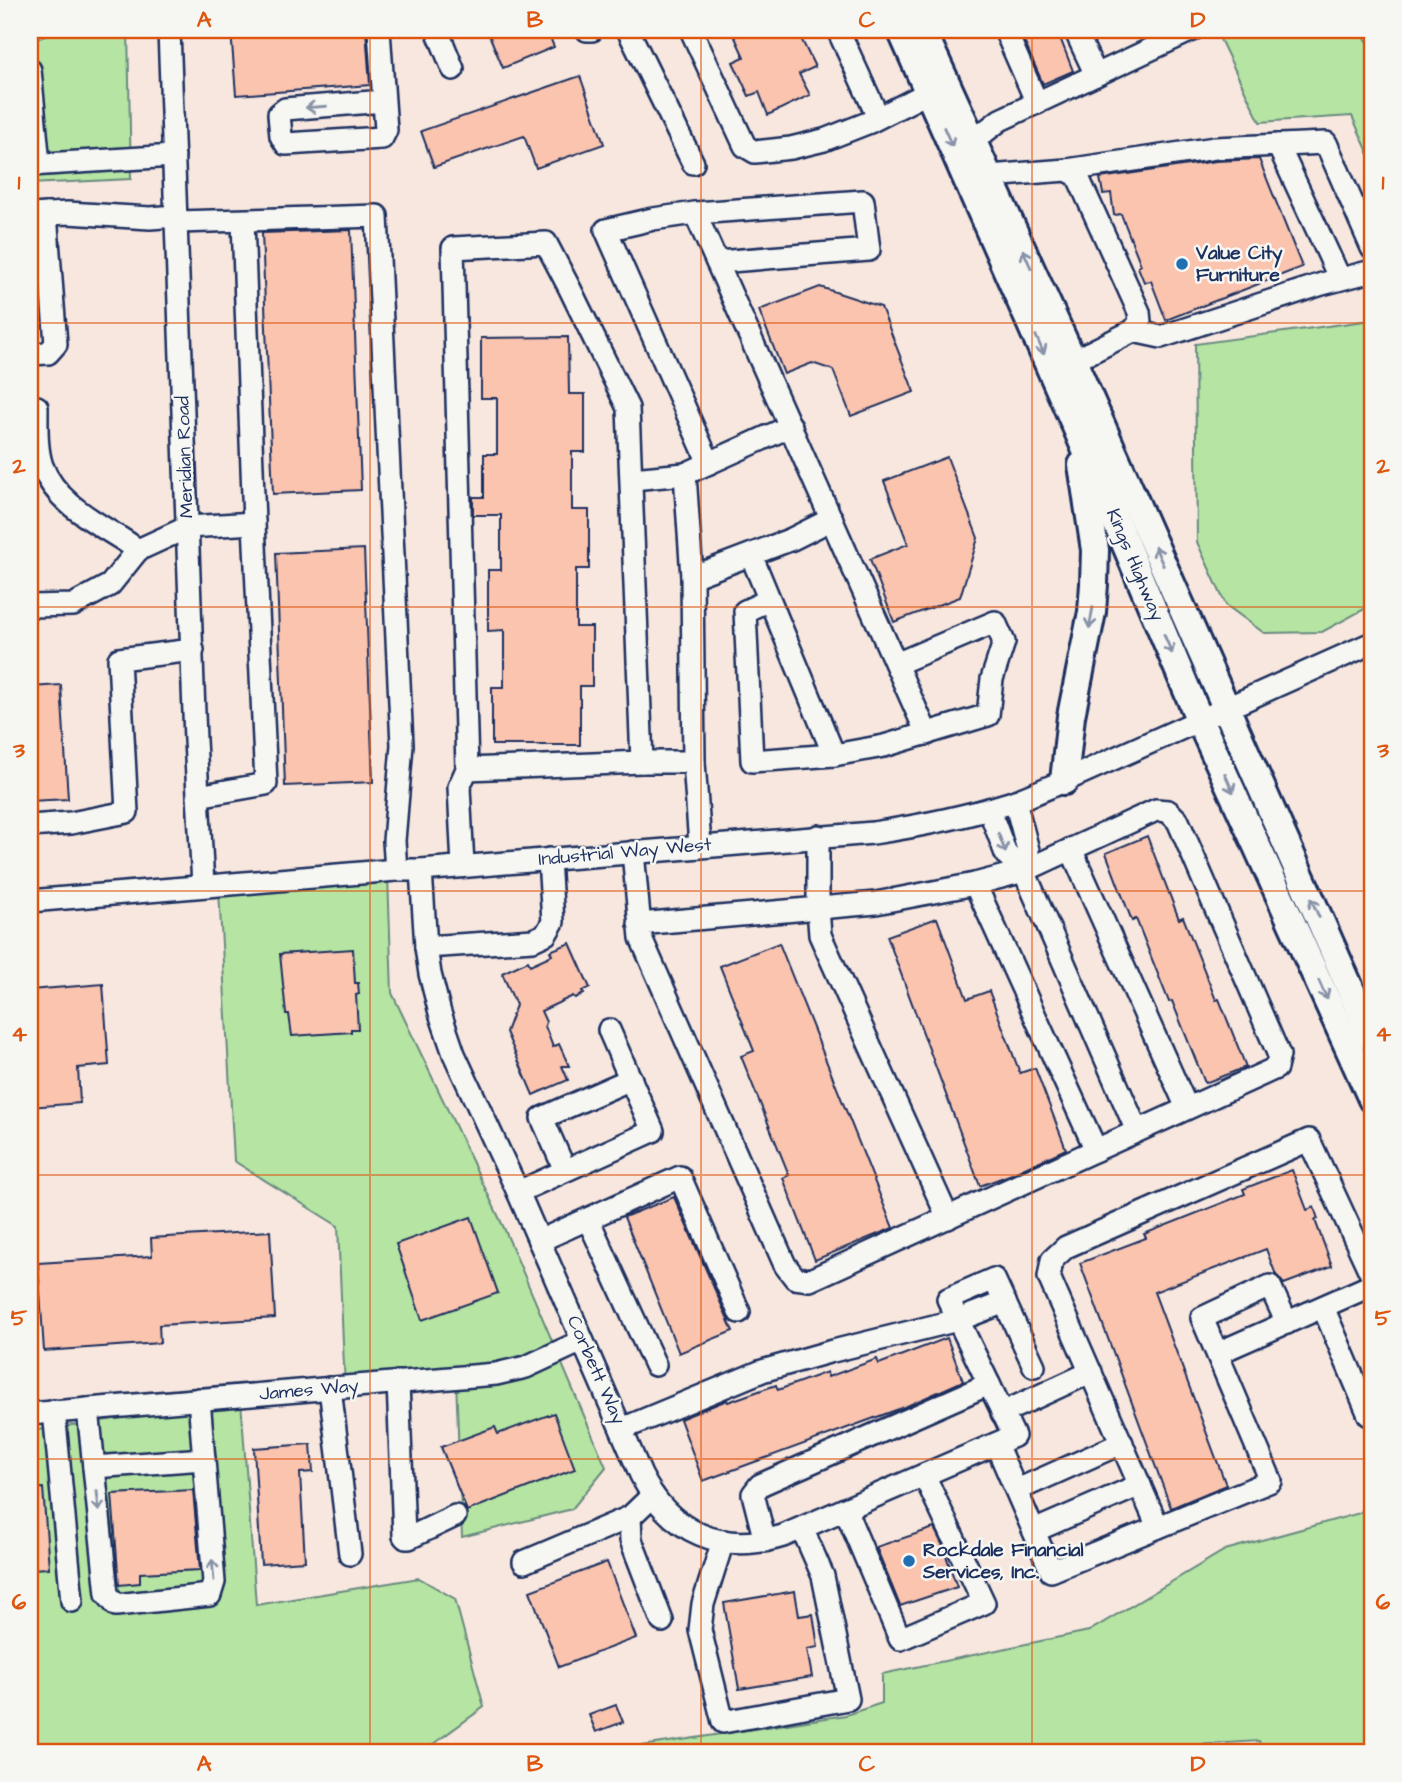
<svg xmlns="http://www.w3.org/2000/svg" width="1402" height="1782" viewBox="0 0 1402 1782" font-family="'Architects Daughter',sans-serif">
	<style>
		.green { fill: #b6e4a2; stroke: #688a80; stroke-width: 2 }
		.building { fill: #fbc4af; stroke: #1b2f5e; stroke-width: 2 }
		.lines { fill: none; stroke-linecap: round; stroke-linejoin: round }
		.minor-casing { stroke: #1b2f5e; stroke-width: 26 }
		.major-casing { stroke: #1b2f5e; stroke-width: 32 }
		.minor { stroke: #f6f6f2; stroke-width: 21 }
		.major { stroke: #f6f6f2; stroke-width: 26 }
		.oneway { stroke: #8892a8 }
		.grid { fill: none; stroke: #de5710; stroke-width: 2; stroke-opacity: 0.55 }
		.poi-dot { fill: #1f6fb2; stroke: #f6f6f2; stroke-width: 2.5 }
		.labels { text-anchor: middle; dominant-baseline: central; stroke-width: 5; stroke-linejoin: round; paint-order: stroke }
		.poi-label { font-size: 19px; font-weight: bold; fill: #1b2f5e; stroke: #f6f6f2; text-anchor: start }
		.street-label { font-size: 19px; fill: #1b2f5e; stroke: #f6f6f2 }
		.neatline { fill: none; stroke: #de5710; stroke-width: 2.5 }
		.grid-label { font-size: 23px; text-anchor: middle; font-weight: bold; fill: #de5710 }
	</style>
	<rect width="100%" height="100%" fill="#f8e7de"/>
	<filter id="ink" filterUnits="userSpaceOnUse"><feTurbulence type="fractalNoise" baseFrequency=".0143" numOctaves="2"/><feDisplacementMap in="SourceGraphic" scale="14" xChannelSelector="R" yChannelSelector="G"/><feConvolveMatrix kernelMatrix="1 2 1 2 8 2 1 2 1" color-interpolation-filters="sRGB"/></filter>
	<g filter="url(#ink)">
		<g class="green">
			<path d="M60,30H128L131,179L30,184V39H37Z"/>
			<path d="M1220,30H1361L1372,50V161L1352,116L1260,122L1219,37Z"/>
			<path d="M1372,320V605L1322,632L1264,633L1226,605L1197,542L1195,344Z"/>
			<path d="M388,875L392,993L504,1228L606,1467L572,1509L462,1537L456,1379L345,1390L338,1226L234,1161L219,891Z"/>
			<path d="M241,1401L256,1605L419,1578L455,1599L484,1707L432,1745L434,1752H30V1431Z"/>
			<path d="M1372,1497V1752H1263L1259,1741L1085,1752H603L846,1715L882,1703V1674L1089,1631L1225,1550L1360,1513Z"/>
		</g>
		<g class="building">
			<path d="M231,30H366L370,85L236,95Z"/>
			<path d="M487,30H547L554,47L503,68Z"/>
			<path d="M741,30H797L815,67L799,74L810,95L768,115L759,92L749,96L733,62L744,57L733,33Z"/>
			<path d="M1019,30H1057L1073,71L1043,84Z"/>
			<path d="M580,76L604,144L536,168L524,136L434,167L421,131Z"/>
			<path d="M1259,159L1302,267L1166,320L1151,281L1144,282L1138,267L1141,265L1121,214L1114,215L1111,193L1103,194L1100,178L1216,161Z"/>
			<path d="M351,230L361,490L273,494L262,233Z"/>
			<path d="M820,287L881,307L914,392L851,416L833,370L812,363L784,374L759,310Z"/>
			<path d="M568,337L569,394H585V452H572V510H589V569H576V627H592V686H580V745H492V687H504V630L488,631V570H501V515H473V497H484V454H497V398H481V338Z"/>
			<path d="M947,457L978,538L960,597L894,622L870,559L908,544L884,481Z"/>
			<path d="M364,549L373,782L285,786L276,553Z"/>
			<path d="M61,685L68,799L30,801V687Z"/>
			<path d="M1147,836L1179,919L1183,917L1216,1000L1219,999L1246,1067L1205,1083L1172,1001L1169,1002L1136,919L1132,921L1106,853Z"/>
			<path d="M937,918L967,999L989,991L1020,1073L1035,1068L1066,1149L1012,1174L980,1186L887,936Z"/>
			<path d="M570,943L590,988L582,991L584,994L575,998L573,996L541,1011L546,1022L545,1026L553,1047L559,1044L569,1066H562L568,1080L533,1095L506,1032L516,1005L502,973L528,961L530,965L552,955L550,951Z"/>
			<path d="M779,943L893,1228L815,1260L783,1178L789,1175L741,1056L754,1051L720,966Z"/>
			<path d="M353,949L355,983H358L359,994L356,995L358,1029H351V1032L292,1036L289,1014H286L280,954Z"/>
			<path d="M103,984L109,1065L78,1068L80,1103L30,1107V990Z"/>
			<path d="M1292,1170L1307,1210L1314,1207L1318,1219L1315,1220L1332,1266L1284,1284L1276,1275L1266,1249L1154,1292L1226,1485L1171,1508L1080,1263L1146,1238L1144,1234L1245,1194L1243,1189Z"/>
			<path d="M674,1197L733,1331L679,1353L624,1217Z"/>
			<path d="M471,1217L498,1293L422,1320L396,1244Z"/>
			<path d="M270,1231L275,1318L159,1325L160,1343L44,1351L38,1263L152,1256L151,1238Z"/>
			<path d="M947,1338L963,1381L907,1406L703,1481L680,1419L727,1400L728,1402L776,1385L778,1390L827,1372L828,1377L877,1359L879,1364Z"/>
			<path d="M554,1413L575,1469L467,1511L441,1447L495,1427L498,1434Z"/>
			<path d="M311,1444L313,1472L300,1473L305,1561L261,1564L254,1448Z"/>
			<path d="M43,1488L49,1568L30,1569V1489Z"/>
			<path d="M193,1490L200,1570L140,1573V1583L119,1585L112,1494Z"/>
			<path d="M934,1528L942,1544L957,1587L900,1606L876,1547Z"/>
			<path d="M607,1562L636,1638L559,1667L530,1591Z"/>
			<path d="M795,1591L799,1616L813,1614L818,1647L807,1649L812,1677L739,1689L724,1603Z"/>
			<path d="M616,1705L623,1722L596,1732L589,1715Z"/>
		</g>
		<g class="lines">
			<defs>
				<g id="minor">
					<path d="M169,30L195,740L203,885"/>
					<path d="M379,30L386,130L382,138L286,144L281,136L279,114L285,109L384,101"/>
					<path d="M437,30L453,69"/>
					<path d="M587,30H592"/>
					<path d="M628,30L693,163"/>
					<path d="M691,30L745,146L755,152L791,148L824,140L870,122L929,92"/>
					<path d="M838,30L878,117"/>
					<path d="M1005,30L1037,103"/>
					<path d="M1075,30L1096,75"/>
					<path d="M30,70L39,164"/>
					<path d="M973,141L1000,120L1192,30"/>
					<path d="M1278,145L1340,279"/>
					<path d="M30,165L174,156"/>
					<path d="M1067,170L1215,148L1326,143L1372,248"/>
					<path d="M989,176L1067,170L1077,175L1139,312L1140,322L1133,331L1073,361"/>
					<path d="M695,213L927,734"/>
					<path d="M30,215L68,213L150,218L177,216"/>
					<path d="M177,222L377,216L402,745L394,841L396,870"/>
					<path d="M1133,331L1161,337L1322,284L1372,271"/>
					<path d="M30,354L48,353L56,344L46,214"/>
					<path d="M37,407C37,426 36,449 42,466C58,508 105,526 138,550"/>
					<path d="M709,463L606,230L653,219L695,213L863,201L869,250L717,262"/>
					<path d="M685,474L692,577L694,762L700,846"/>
					<path d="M632,479L685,474L791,426"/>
					<path d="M751,555L834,755"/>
					<path d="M692,577L792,539L832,519"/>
					<path d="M769,600L745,611L752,761L834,755L884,746L988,715L992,679L1004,642L995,622L896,664"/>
					<path d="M30,606L73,605L110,585L138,550L188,527L254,523"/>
					<path d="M467,769L642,762H694"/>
					<path d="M198,796L266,784L254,523L243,221"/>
					<path d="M1015,801L1028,850L1024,871"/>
					<path d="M989,809L1006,854L1024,871L1137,1131"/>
					<path d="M30,826L71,823L127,812L119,659L193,650"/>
					<path d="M818,836V908L820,935L948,1218"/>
					<path d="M1071,849L1187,1108"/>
					<path d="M633,852L641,938L785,1265L795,1278L810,1280L1276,1068L1279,1055L1178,821L1168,811L1156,810L1024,871L975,884L876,903L639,924"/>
					<path d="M463,866L459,787L467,769L453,248L546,243L570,289L628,408L642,762"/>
					<path d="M421,870L426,947L430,974L440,1013L454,1054L518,1192L641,1475C670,1533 722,1555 783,1536L1014,1436L948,1299L994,1279L1034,1366"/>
					<path d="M975,884L1096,1150"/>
					<path d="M30,901L396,870H421L873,833C920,826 968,816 1013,802C1030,796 1047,788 1064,781L1372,643"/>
					<path d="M426,947L533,940L546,934L553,922L549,859"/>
					<path d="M565,1170L542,1118L631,1079"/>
					<path d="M518,1192L653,1131L609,1030"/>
					<path d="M588,1219L655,1365"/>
					<path d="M539,1241L680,1177L739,1312"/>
					<path d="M1323,1307L1369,1415"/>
					<path d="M1218,1353L1372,1285"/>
					<path d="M398,1382L404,1536L406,1538H409L455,1516"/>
					<path d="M330,1388L350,1554"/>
					<path d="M88,1409L107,1594L116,1605L210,1595L214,1582L199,1399"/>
					<path d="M54,1411L72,1601"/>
					<path d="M1002,1413L1091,1372"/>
					<path d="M30,1414L496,1374L526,1367L582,1341"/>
					<path d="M622,1429L762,1371L829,1352L958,1320L1005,1302"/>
					<path d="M996,1444L1051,1571L1271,1481L1202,1318L1270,1286L1287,1323"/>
					<path d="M94,1467L204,1459"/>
					<path d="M1017,1490L1122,1443"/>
					<path d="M845,1509L900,1639L984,1603L924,1475"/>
					<path d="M630,1517L631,1540L662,1621"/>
					<path d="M1158,1527L1049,1277L1052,1260L1066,1247L1309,1140L1372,1276"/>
					<path d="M1034,1531L1140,1485"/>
					<path d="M723,1541L703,1604L700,1630L723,1722L848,1699L823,1576L802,1528"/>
					<path d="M765,1541L753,1494L760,1485L989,1384"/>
					<path d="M524,1562L630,1517L653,1495"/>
				</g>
				<g id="major">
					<path d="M901,30L1077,429L1200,721L1372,1099"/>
					<path d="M922,30L1073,361L1372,1038"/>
					<path d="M1064,781L1071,716L1092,612L1094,584L1095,550L1082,465"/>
				</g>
			</defs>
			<use href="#minor" class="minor-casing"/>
			<use href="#major" class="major-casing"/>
			<use href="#minor" class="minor"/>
			<use href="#major" class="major"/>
		</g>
		<defs><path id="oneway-shaft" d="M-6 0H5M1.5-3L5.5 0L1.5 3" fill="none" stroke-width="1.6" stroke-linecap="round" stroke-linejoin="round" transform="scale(1.75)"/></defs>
		<g class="oneway">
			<use href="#oneway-shaft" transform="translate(316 107) rotate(176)"/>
			<use href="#oneway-shaft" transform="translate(948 137) rotate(66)"/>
			<use href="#oneway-shaft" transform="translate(1027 259) rotate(-114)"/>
			<use href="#oneway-shaft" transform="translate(1040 345) rotate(66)"/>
			<use href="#oneway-shaft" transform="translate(1159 556) rotate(-114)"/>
			<use href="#oneway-shaft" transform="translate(1091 618) rotate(100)"/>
			<use href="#oneway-shaft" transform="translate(1168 644) rotate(67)"/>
			<use href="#oneway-shaft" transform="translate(1229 783) rotate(66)"/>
			<use href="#oneway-shaft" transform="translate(1002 843) rotate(69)"/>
			<use href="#oneway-shaft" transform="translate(1315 908) rotate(-114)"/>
			<use href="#oneway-shaft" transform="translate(1323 990) rotate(66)"/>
			<use href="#oneway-shaft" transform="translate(98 1501) rotate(84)"/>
			<use href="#oneway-shaft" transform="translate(213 1570) rotate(-95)"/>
		</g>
	</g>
	<path class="grid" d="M370,30V1752M701,30V1752M1032,30V1752M30,323H1372M30,607H1372M30,891H1372M30,1175H1372M30,1459H1372"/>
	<g class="poi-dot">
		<circle cx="1182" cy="264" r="7"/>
		<circle cx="909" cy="1561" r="7"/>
	</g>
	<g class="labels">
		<g class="poi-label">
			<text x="1196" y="253">Value City<tspan x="1196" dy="22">Furniture</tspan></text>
			<text x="923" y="1550">Rockdale Financial<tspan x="923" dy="22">Services, Inc.</tspan></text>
		</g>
		<g class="street-label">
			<text transform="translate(185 457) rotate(-92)">Meridian Road</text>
			<text transform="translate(1135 565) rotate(67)">Kings Highway</text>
			<text transform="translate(625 852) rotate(-5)">Industrial Way West</text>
			<text transform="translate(596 1370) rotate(66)">Corbett Way</text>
			<text transform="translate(309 1390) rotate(-5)">James Way</text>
		</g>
	</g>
	<rect width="1402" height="1782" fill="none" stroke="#f6f6f2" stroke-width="77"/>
	<rect x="38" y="38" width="1326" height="1706" class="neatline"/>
	<g class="grid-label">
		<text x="204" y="27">A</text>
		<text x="535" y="27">B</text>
		<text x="867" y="27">C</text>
		<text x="1198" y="27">D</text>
		<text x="19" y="189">1</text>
		<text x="1383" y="189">1</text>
		<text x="19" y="473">2</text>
		<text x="1383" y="473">2</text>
		<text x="19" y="757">3</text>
		<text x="1383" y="757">3</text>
		<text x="19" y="1041">4</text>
		<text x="1383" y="1041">4</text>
		<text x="19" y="1325">5</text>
		<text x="1383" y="1325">5</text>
		<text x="19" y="1609">6</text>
		<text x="1383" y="1609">6</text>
		<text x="204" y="1771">A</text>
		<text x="535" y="1771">B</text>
		<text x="867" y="1771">C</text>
		<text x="1198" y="1771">D</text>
	</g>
</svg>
